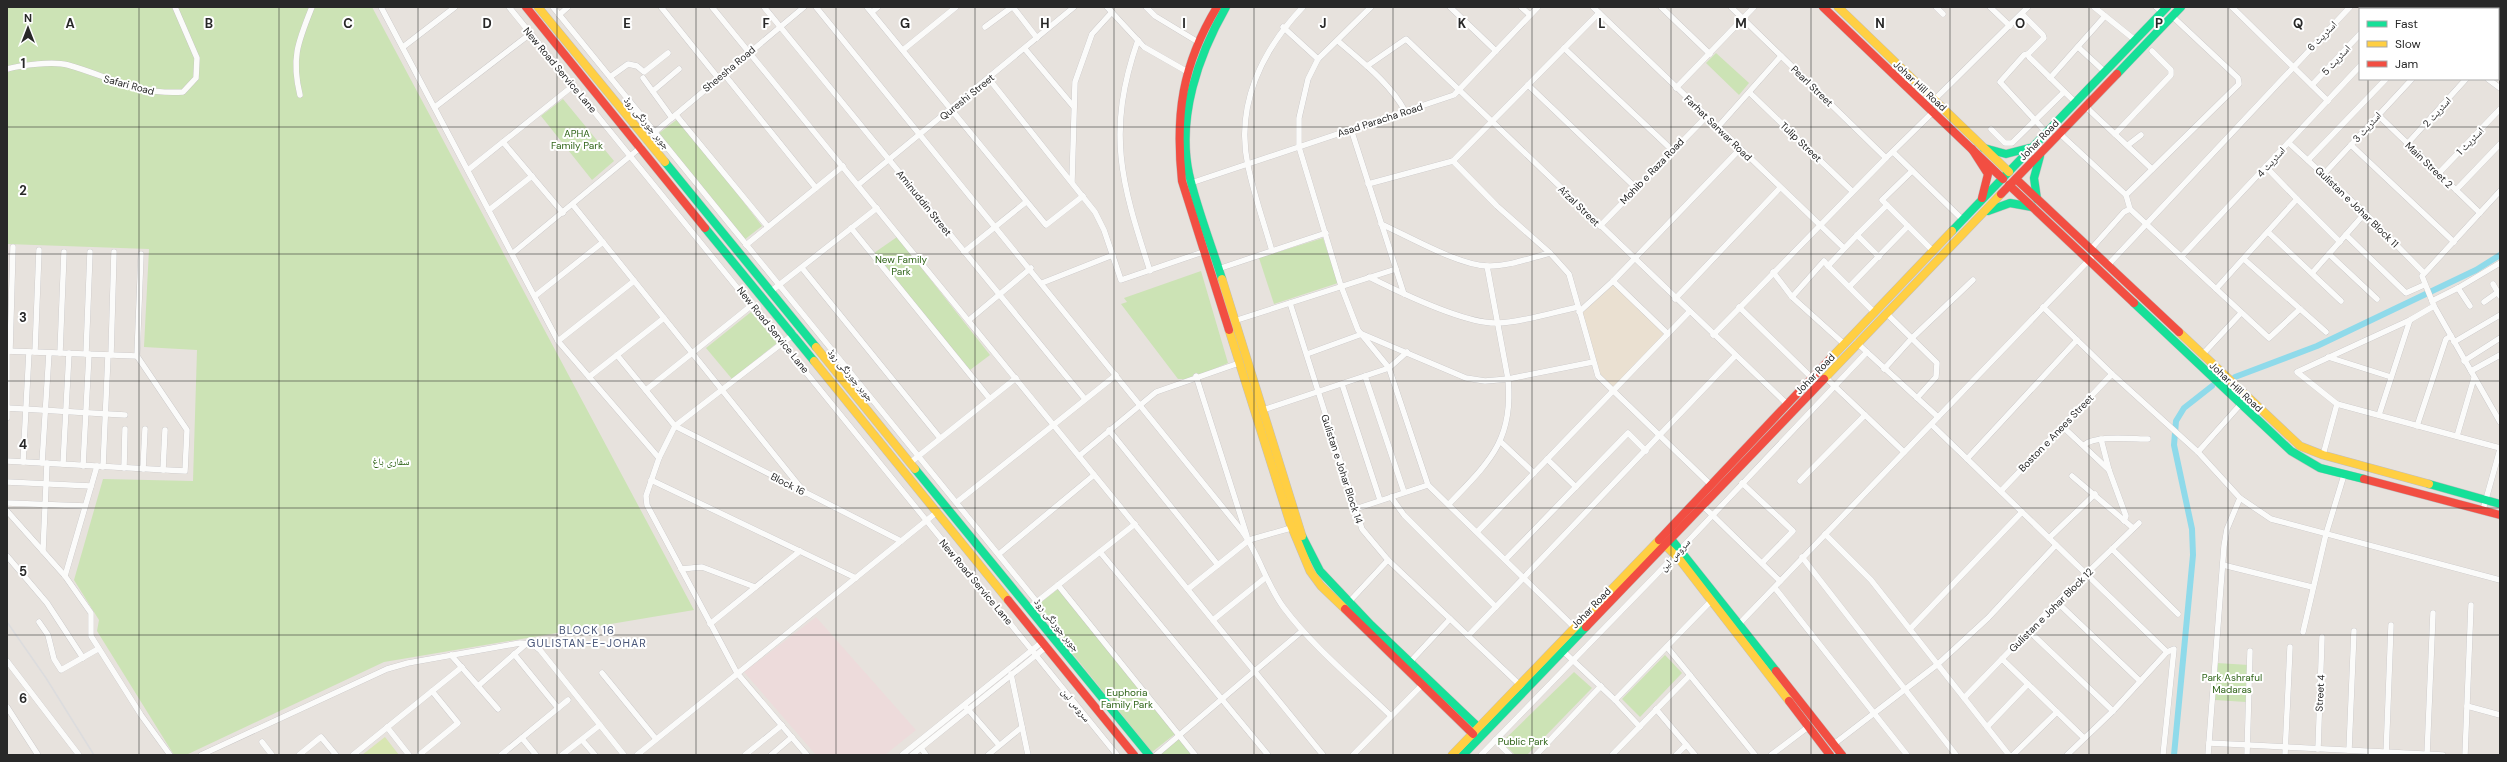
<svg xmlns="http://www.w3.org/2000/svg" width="2507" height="762" viewBox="0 0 2507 762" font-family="'DM Sans','Noto Naskh Arabic',sans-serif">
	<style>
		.education { fill: #eae0d1 }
		.medical { fill: #eddbdb }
		.green { fill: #cce3b5 }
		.pitch { fill: #d8e6b2 }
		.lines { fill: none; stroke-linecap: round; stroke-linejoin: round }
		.canal { stroke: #8fdaea; stroke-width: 6 }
		.street-casing { stroke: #c0bebf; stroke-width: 6 }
		.fast-casing { stroke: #c0bebf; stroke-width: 9 }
		.slow-casing { stroke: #c0bebf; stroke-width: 9 }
		.jam-casing { stroke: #c0bebf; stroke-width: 9 }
		.street { stroke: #fbfbfa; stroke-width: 5.5 }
		.fast { stroke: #16e098; stroke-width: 8 }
		.slow { stroke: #ffcf43; stroke-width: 8 }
		.jam { stroke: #f24e42; stroke-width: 8 }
		.rail { stroke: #dcdcde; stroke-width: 1.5 }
		.grid { fill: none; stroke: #282828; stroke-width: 1; stroke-opacity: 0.55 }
		.labels { text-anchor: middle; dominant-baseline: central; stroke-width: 4; stroke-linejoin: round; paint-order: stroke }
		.street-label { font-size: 10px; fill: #282828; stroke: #fff }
		.park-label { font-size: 10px; fill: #2f6418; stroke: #fff }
		.neighbourhood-label { font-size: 11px; letter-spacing: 1px; fill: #485578; stroke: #fff }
		.grid-label { font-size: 13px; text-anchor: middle; font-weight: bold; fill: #282828; stroke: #fff; stroke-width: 4; stroke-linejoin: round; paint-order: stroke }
	</style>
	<rect width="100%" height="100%" fill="#e7e2dd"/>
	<path class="education" d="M1616,282L1666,332L1613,387L1598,375L1580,315Z"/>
	<path class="medical" d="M816,617L916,730L885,755H816L744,672Z"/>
	<g class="green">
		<path d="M7,7H372L694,610L384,662L186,755H174L97,631L99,620L74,580L103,479L193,481L197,350L144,347L149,249L7,244Z"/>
		<path d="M1716,53L1749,83L1739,95L1706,63Z"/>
		<path d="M563,99L614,161L592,180L541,116Z"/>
		<path d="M679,118L762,226L744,240L658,134Z"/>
		<path d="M897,237L990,355L970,370L874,253Z"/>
		<path d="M1323,238L1338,283L1274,304L1259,258Z"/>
		<path d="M1201,271L1228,363L1190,379H1178L1121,304L1127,302L1124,298Z"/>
		<path d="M751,312L777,343L732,379L706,348Z"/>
		<path d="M1058,589L1175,734L1152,752L1035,607Z"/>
		<path d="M1665,655L1682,673L1640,717L1622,699Z"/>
		<path d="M2217,663L2249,665L2246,702L2215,700Z"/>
		<path d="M1574,672L1592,688L1527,755H1515L1502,742Z"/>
		<path d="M1179,739L1192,755H1159Z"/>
	</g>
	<path class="pitch" d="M385,737L399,755H362Z"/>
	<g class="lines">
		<g class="canal">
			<path d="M2235,377L2317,346L2476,270L2500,255"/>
			<path d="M2174,755L2193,555L2192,529L2174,445L2176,421L2184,408L2212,386"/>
		</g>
		<defs>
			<g id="street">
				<path d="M381,7L558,341L659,458"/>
				<path d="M509,7L1117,755"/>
				<path d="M553,7L1037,602"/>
				<path d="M661,7L719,79"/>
				<path d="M712,7L1323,755"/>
				<path d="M764,7L1085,399"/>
				<path d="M816,7L1242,531C1259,554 1266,584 1284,608C1314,648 1355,681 1391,716"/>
				<path d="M867,7L1046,225L1083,196"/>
				<path d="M1013,7L1037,38"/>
				<path d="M1107,7L1144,47L1186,71"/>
				<path d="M1146,7L1155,16L1198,42"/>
				<path d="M1371,7L1318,59L1308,79L1299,118V147L1341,286L1358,330L1389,368L1428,485L1575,628"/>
				<path d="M1450,7L1496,51"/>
				<path d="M1521,7L1530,15"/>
				<path d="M1593,7L1844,248"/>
				<path d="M1661,7L1710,54"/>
				<path d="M1731,7L1886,158L1933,112"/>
				<path d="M1936,7L1943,14"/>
				<path d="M1990,7L2010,26"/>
				<path d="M2094,7L2135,40"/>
				<path d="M2156,7L2162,12"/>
				<path d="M2232,7L2328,101"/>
				<path d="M2385,7L2388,9"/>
				<path d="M872,12L878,7"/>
				<path d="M2022,14L2043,35L2044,38L2028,54L2029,57L2076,103"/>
				<path d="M559,15L568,7"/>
				<path d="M985,27L1012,7"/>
				<path d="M1283,27L1318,59"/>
				<path d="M1138,40C1106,132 1121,182 1150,271"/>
				<path d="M1338,41C1362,62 1390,83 1405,111"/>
				<path d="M403,47L455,7"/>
				<path d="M2078,47L2105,72"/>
				<path d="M1564,48L1672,150"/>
				<path d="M1025,49L1073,106"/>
				<path d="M903,50L956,7"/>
				<path d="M2028,54L2024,55L2000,82L2046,132"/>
				<path d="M1367,66L1406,39L1787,404"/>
				<path d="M7,69C22,65 53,61 68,65C111,77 136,95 183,92L196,78L197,58L175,7"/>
				<path d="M724,74L816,188"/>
				<path d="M610,77L628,64L637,66L644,72L668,53"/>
				<path d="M643,78L672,118"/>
				<path d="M2050,78L2105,16"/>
				<path d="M989,79L1095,212L1104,230L1121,280L1203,252"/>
				<path d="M2488,79L2500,88"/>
				<path d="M1528,85L1636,188"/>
				<path d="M2312,85L2360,34"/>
				<path d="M1676,88L1754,7"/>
				<path d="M653,91L679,69"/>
				<path d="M1750,93L1852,191"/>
				<path d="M300,95C291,58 298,42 312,7"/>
				<path d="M1934,100L2028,7"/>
				<path d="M2085,106L2152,169"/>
				<path d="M435,107L530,34"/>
				<path d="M676,115L768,227"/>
				<path d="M2378,115L2480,213"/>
				<path d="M1717,128L1781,56"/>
				<path d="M1351,129L1404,294"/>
				<path d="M1991,129L2005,143H2012L2064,92"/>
				<path d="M655,132L804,7"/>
				<path d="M2059,133L2126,195L2130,209L2269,338L2300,309"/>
				<path d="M2115,134L2171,75V70L2152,51"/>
				<path d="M503,142L563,213"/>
				<path d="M2289,143L2365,213L2423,272"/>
				<path d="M2407,144L2466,79"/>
				<path d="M2128,145L2141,135"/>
				<path d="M2351,145L2454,242"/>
				<path d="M1893,152L1963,220"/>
				<path d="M2308,160L2386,79"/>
				<path d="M1453,161L1497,206L1550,253L1569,274L1598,376L1711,485"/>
				<path d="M468,170L574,85"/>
				<path d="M1912,171L1882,200L1933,251"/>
				<path d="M2439,173L2500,109"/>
				<path d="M2323,175L2412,79"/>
				<path d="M1072,182L1075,82L1092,34L1112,12"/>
				<path d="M1191,183L1454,95L1538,7"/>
				<path d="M1368,184L1453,161L1599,13"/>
				<path d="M858,185L1074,7"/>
				<path d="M2456,190L2500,144"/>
				<path d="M2500,191L2422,276L2434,306L2500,422"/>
				<path d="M2126,195L2239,84L2238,78L2172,16"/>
				<path d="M2297,199L2340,242"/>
				<path d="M573,205L805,493"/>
				<path d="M489,210L532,176"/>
				<path d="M1381,224C1408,236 1458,265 1487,266C1507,267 1530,258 1550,253"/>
				<path d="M1600,226L1706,117"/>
				<path d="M851,228L990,399"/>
				<path d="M2268,232L2341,301"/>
				<path d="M1857,235L1887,205"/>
				<path d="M2346,235L2406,293L2424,285"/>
				<path d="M746,245L843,166"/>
				<path d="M2091,249L2124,212L2130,209"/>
				<path d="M1272,251C1264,223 1254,195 1248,166C1235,105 1262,50 1303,7"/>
				<path d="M964,252L1026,202"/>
				<path d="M513,253L641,147"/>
				<path d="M2329,254L2377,299"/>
				<path d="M2181,257L2360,66"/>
				<path d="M2245,260L2326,332"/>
				<path d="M2108,265L2350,7"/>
				<path d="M802,268L940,438"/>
				<path d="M1218,269L1326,233"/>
				<path d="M1773,272L1792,297L1843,343"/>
				<path d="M2313,272L2365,213"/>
				<path d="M1369,277C1399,292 1465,324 1497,323C1520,323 1554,312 1578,307"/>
				<path d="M1613,281L1668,334"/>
				<path d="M1042,283L1113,255"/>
				<path d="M2493,284L2500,296"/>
				<path d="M1849,287L1908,226"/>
				<path d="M2458,288L2470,306"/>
				<path d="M2216,289L2297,199L2267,168"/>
				<path d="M770,292L877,208"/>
				<path d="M535,296L603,242"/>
				<path d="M1792,297L1824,261L1828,266"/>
				<path d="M1675,299L1780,188"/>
				<path d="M2432,301L2458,288L2500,263"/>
				<path d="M2484,302L2498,292"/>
				<path d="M1290,303L1362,529L1388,560L1521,686"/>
				<path d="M2434,306L2410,320L2297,372L2337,404L2500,448"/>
				<path d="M1739,307L1812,378"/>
				<path d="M2043,307L2112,374L2198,452L2240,498L2271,519L2500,580"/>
				<path d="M1579,312L1613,281L1740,149"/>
				<path d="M1874,312L1828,266L1857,235L1879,257"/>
				<path d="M1886,313L1937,363L1936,377L1917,398"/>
				<path d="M969,320L1031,268"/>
				<path d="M1234,321L1396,269"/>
				<path d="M794,334L675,426L659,458L646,496L647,505L737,673L807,755"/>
				<path d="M1713,335L1886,158"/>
				<path d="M558,341L634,281"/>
				<path d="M2454,342L2500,315"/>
				<path d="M1857,343L1938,417"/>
				<path d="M7,351L137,356"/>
				<path d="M10,351L13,247"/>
				<path d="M35,352L39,250"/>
				<path d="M60,353L64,252"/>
				<path d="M86,354L90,252"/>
				<path d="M1307,354L1362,334L1466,378L1485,381L1508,379L1593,362"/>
				<path d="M111,355L114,252"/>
				<path d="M617,355L675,426L901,541"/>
				<path d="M2202,355L2241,313"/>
				<path d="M2328,357L2391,377"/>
				<path d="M2464,361L2500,338"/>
				<path d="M1884,369L1912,338L1973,280"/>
				<path d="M2471,371L2500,355"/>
				<path d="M1196,376L1247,536"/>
				<path d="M1365,376L1404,492"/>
				<path d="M589,377L664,318"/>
				<path d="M1825,377L1904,452"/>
				<path d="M1342,384L1380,500"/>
				<path d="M646,390L752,305"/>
				<path d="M7,408L125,415"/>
				<path d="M1263,410L1389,368L1407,352"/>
				<path d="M2379,415L2410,320"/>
				<path d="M7,418V351"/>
				<path d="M1932,425L2167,652"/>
				<path d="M2062,426L2109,470"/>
				<path d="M2417,426L2446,339L2451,336"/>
				<path d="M1109,430L1218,565"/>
				<path d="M2457,436L2474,378"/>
				<path d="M2101,439L2109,470L2126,516L2124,521"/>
				<path d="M1501,442L1534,473"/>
				<path d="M2084,445C2095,435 2132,439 2148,439"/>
				<path d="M2198,452L2247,397"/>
				<path d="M2323,455L2337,404"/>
				<path d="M1079,456L1156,392L1239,363"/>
				<path d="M1547,459L1576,487"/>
				<path d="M1967,459L2077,340"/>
				<path d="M7,461L185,471L187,430L137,356L141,254"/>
				<path d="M23,462L29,352"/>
				<path d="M911,462L1016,378"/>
				<path d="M42,463L49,353"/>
				<path d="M63,464L69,353"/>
				<path d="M83,466L89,354"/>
				<path d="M103,467L108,355"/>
				<path d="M124,468L125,429"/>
				<path d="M143,469L145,429"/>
				<path d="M163,470L165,430"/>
				<path d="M2072,476L2133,528"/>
				<path d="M651,480L856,578"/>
				<path d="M1800,481L1865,415"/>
				<path d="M7,482L91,486"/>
				<path d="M1742,483L1793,531L1762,563"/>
				<path d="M2001,491L2112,374"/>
				<path d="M1391,497L1404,515L1496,607"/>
				<path d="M957,502L1116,375"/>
				<path d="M7,503L85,506"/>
				<path d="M1449,504C1488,463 1514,441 1508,379L1487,266"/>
				<path d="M1703,506L1780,581"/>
				<path d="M1355,509L1428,485"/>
				<path d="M2483,510L2500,449"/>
				<path d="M7,511L65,576L91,613V636L141,715L170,755"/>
				<path d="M1478,531L1689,312"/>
				<path d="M1825,534L1871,580L2009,755"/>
				<path d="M2049,538L2095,494"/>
				<path d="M2112,549L2178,614"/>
				<path d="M43,551L47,463"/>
				<path d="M1100,552L1268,755"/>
				<path d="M999,554L1094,475"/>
				<path d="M7,556L47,603L83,658"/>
				<path d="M1802,557L1956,755"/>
				<path d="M1506,559L1628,433L1646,451"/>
				<path d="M2223,565L2312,587"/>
				<path d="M681,569L702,567L755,587"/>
				<path d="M65,576L97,466"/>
				<path d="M1058,585L1195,755"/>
				<path d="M1775,588L1907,755"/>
				<path d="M1188,589L1249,540L1291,528"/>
				<path d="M1349,602L1388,560"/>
				<path d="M2057,602L2140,681"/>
				<path d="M1029,608L1135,524"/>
				<path d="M1213,620L1265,578"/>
				<path d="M39,622L48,635L54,659L61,670L98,649"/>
				<path d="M710,624L800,551"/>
				<path d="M1739,624L2091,258"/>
				<path d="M1910,629L2022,512"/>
				<path d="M2029,631L2113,711"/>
				<path d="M2303,632L2326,534L2344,475"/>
				<path d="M1468,636L1735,356"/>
				<path d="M1667,647L1755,755"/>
				<path d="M1564,652L1615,700L1640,727"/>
				<path d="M514,654L558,708"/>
				<path d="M451,655L498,709"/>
				<path d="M2002,659L2084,738"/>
				<path d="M7,661L79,755"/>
				<path d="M1410,662L1450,619"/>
				<path d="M602,673L656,739"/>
				<path d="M1011,674L1028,755"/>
				<path d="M478,686L526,644"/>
				<path d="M1964,698L2057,602L2139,523"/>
				<path d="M1615,700L1711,601"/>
				<path d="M2467,706L2500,715"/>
				<path d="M7,707L38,755"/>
				<path d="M966,707L999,745"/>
				<path d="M1656,709L1695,755"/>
				<path d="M387,727L409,755"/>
				<path d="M1987,727L2028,684"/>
				<path d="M522,738L536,755"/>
				<path d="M582,740L595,755"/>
				<path d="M1495,740L1510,755"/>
				<path d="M262,742L272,755"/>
				<path d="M2209,743L2443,755"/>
				<path d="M1834,744L1938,664L1988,618L2056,545"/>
				<path d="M921,748L926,755"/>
				<path d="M2318,749L2322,637"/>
				<path d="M2349,750L2354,631"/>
				<path d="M201,755L387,669L408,663L520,643L532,644L540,650L624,755"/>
				<path d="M299,755L321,737L336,755"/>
				<path d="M353,755L462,667"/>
				<path d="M419,755L458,723L432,691"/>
				<path d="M501,755L568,700"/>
				<path d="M562,755L600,725"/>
				<path d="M637,755L937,512"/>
				<path d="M745,755L782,725"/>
				<path d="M771,755L792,737"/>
				<path d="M902,755L1042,642"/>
				<path d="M912,755L1046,647"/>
				<path d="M988,755L1022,727"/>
				<path d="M1156,755L1302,631"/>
				<path d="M1353,755L1422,685"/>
				<path d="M1481,755L1657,574L1867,352"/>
				<path d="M1536,755L1601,686"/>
				<path d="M1612,755L1690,675"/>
				<path d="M1676,755L1686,745"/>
				<path d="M1771,755L1808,727"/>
				<path d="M2013,755L2057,712"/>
				<path d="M2067,755L2113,711L2167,652L2174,649L2163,755"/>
				<path d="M2208,755L2224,546L2227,529L2240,498"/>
				<path d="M2247,755L2250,651"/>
				<path d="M2285,755L2290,647"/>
				<path d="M2386,755L2391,625"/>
				<path d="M2427,755L2433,613"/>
				<path d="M2465,755L2471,605"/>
			</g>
			<g id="fast">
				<path d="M2475,7L2478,9"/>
				<path d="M2117,74L2181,7"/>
				<path d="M1984,148L2006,154L2029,148"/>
				<path d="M665,162L816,347"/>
				<path d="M2037,199L2034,178L2040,156"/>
				<path d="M1988,211L2010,203L2032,207"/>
				<path d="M705,228L814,361"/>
				<path d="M1952,231L2167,7"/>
				<path d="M1222,279C1211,244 1197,209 1189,174C1177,117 1198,56 1226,7"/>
				<path d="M2134,303L2291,451L2320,468L2364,479"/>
				<path d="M915,469L1149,755"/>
				<path d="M2429,484L2500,504"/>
				<path d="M1302,536L1320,571L1371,625L1479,728"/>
				<path d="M1671,539L1776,671"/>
				<path d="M1463,755L1586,627"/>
			</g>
			<g id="slow">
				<path d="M538,7L665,162"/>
				<path d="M1838,7L2009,172"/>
				<path d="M2487,7L2490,9"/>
				<path d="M1222,279L1302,536"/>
				<path d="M1229,330L1290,523L1310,571L1321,586L1345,609"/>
				<path d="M2179,332L2300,446L2323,455L2429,484"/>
				<path d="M816,347L915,469"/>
				<path d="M1830,359L1952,231"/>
				<path d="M814,361L1008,600"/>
				<path d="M1824,379L2001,194"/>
				<path d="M1665,545L1680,560L1789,701"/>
				<path d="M1452,755L1659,540"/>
			</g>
			<g id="jam">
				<path d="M526,7L705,228"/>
				<path d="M1217,7C1182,65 1175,115 1182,181L1229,330"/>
				<path d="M1823,7L2003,179"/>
				<path d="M2498,14L2500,16"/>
				<path d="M2498,23L2500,24"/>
				<path d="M1972,149L1988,174L1982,198"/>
				<path d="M2016,179L2179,332"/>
				<path d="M2009,185L2134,303"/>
				<path d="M2001,194L2117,74"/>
				<path d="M2364,479L2500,515"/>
				<path d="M1659,540L1830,359"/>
				<path d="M1008,600L1134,755"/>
				<path d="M1345,609L1473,734"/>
				<path d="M1586,627L1824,379"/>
				<path d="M1776,671L1842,755"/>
				<path d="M1789,701L1830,755"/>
			</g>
		</defs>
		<use href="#street" class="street-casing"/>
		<use href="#fast" class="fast-casing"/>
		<use href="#slow" class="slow-casing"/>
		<use href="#jam" class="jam-casing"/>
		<use href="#street" class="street"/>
		<use href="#fast" class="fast"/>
		<use href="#slow" class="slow"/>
		<use href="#jam" class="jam"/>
		<path class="rail" d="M7,622L46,678L94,755"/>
	</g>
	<path class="grid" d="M139,7V755M279,7V755M418,7V755M557,7V755M696,7V755M836,7V755M975,7V755M1114,7V755M1254,7V755M1393,7V755M1532,7V755M1671,7V755M1811,7V755M1950,7V755M2089,7V755M2228,7V755M2368,7V9M2368,79V755M7,127H2500M7,254H2500M7,381H2500M7,508H2500M7,635H2500"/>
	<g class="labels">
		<g class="street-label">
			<text transform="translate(2322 36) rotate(-46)">اسٹریٹ 6</text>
			<text transform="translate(2336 60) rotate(-47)">اسٹریٹ 5</text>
			<text transform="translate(729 69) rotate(-40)">Sheesha Road</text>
			<text transform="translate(560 70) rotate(50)">New Road Service Lane</text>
			<text transform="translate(129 85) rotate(15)">Safari Road</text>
			<text transform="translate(1812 86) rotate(44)">Pearl Street</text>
			<text transform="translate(1920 86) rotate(43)">Johar Hill Road</text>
			<text transform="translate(967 97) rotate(-39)">Qureshi Street</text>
			<text transform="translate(2437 112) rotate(-48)">اسٹریٹ 2</text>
			<text transform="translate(1380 120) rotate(-18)">Asad Paracha Road</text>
			<text transform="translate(647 123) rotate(50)">جوہر چورنگی روڈ</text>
			<text transform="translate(2367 127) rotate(-48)">اسٹریٹ 3</text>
			<text transform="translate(1718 128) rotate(44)">Farhat Sarwar Road</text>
			<text transform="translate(2039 140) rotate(-46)">Johar Road</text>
			<text transform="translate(2470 141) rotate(-46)">اسٹریٹ 1</text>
			<text transform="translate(1801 142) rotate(44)">Tulip Street</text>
			<text transform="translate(2271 162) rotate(-48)">اسٹریٹ 4</text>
			<text transform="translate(2429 165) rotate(44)">Main Street 2</text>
			<text transform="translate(1652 171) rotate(-46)">Mohib e Raza Road</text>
			<text transform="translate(924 203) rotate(51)">Aminuddin Street</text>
			<text transform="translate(1579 206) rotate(44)">Afzal Street</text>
			<text transform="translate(2357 207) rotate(44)">Gulistan e Johar Block 11</text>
			<text transform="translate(773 330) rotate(51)">New Road Service Lane</text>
			<text transform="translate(1815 374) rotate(-46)">Johar Road</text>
			<text transform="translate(851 375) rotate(50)">جوہر چورنگی روڈ</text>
			<text transform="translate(2236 387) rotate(43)">Johar Hill Road</text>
			<text transform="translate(2056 433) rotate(-46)">Boston e Anees Street</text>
			<text transform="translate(1342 469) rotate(72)">Gulistan e Johar Block 14</text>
			<text transform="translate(788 484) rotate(27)">Block 16</text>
			<text transform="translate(1675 555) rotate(-48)">سروس لین</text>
			<text transform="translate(976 582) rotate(50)">New Road Service Lane</text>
			<text transform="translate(1591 608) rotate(-46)">Johar Road</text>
			<text transform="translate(2051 610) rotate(-45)">Gulistan e Johar Block 12</text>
			<text transform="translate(1057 625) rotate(51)">جوہر چورنگی روڈ</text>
			<text transform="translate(2320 693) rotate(-87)">Street 4</text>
			<text transform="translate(1076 705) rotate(51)">سروس لین</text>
		</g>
		<g class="park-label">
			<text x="577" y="133">APHA<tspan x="577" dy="12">Family Park</tspan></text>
			<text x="901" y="259">New Family<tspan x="901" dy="12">Park</tspan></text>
			<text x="391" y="461">سفاری باغ</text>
			<text x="2232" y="677">Park Ashraful<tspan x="2232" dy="12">Madaras</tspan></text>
			<text x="1127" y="692">Euphoria<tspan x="1127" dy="12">Family Park</tspan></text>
			<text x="1523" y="741">Public Park</text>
		</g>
		<g class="neighbourhood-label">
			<text x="587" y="630">BLOCK 16<tspan x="587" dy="13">GULISTAN-E-JOHAR</tspan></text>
		</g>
	</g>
	<g class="grid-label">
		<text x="70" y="28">A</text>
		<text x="209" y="28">B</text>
		<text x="348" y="28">C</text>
		<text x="487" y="28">D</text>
		<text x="627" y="28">E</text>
		<text x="766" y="28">F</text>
		<text x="905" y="28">G</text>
		<text x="1045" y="28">H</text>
		<text x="1184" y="28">I</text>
		<text x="1323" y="28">J</text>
		<text x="1462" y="28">K</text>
		<text x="1602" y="28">L</text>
		<text x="1741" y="28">M</text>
		<text x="1880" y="28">N</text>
		<text x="2020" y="28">O</text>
		<text x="2159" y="28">P</text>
		<text x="2298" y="28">Q</text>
		<text x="23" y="68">1</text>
		<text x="23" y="195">2</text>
		<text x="23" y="322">3</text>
		<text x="23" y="449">4</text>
		<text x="23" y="576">5</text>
		<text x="23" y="703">6</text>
	</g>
	<rect width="2507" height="762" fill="none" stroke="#282828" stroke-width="16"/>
	<rect x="2359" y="8" width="140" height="72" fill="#ffffff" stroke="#a9a9a9"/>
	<rect x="2367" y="21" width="20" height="6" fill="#16e098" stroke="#a9a9a9"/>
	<text x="2395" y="28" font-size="12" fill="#282828">Fast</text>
	<rect x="2367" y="41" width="20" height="6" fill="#ffcf43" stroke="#a9a9a9"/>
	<text x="2395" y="48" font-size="12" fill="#282828">Slow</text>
	<rect x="2367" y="61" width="20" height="6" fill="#f24e42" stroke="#a9a9a9"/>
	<text x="2395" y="68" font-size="12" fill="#282828">Jam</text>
	<g transform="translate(28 28)" stroke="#ffffff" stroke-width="3" paint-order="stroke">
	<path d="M0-3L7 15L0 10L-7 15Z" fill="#282828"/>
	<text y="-6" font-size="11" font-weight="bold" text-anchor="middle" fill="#282828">N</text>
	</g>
</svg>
